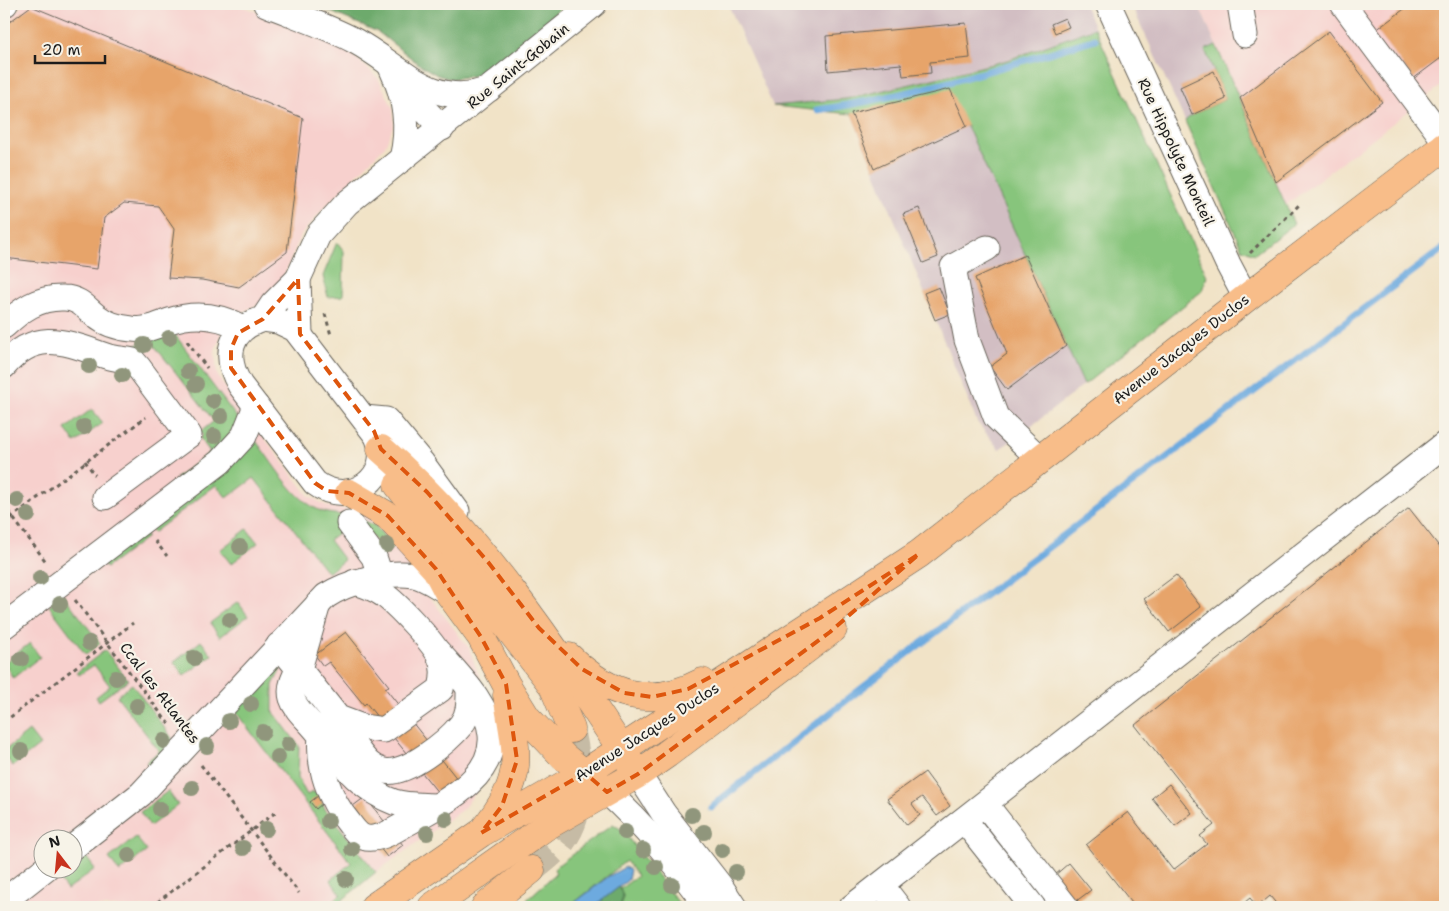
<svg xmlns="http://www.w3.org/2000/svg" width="1449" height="911" viewBox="0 0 1449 911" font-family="'Shantell Sans',sans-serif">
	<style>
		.built { fill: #f7d0cd; fill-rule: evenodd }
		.industrial { fill: #d2bec3 }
		.green { fill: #87c57c; stroke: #52704c }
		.forest { fill: #6daa6c; stroke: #446344 }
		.water { fill: #6daadf; stroke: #44637e }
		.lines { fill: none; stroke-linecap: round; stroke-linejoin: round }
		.stream { stroke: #6daadf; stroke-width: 7 }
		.building { fill: #e7a46b }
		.major-tunnel { stroke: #c6bba5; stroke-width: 28; stroke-dasharray: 28 14; stroke-linecap: butt }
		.minor-casing { stroke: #676258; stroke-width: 27 }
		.major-casing { stroke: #676258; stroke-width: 29 }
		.path { stroke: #676258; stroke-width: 3; stroke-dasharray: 4 4; stroke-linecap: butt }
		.minor { stroke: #fff; stroke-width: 25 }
		.major { stroke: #f8bd89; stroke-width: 28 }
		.tree { fill: #90967c }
		.marked { fill: none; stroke: #de560d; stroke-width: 4; stroke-dasharray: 10 6; stroke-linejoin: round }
		.labels { text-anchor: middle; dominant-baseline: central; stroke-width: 4.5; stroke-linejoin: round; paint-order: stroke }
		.street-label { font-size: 15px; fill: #1c1c1c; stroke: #f7f3e8 }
	</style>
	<rect width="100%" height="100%" fill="#f7f3e8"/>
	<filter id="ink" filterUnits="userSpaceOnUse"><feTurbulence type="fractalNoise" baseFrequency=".02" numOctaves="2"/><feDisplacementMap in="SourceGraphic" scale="10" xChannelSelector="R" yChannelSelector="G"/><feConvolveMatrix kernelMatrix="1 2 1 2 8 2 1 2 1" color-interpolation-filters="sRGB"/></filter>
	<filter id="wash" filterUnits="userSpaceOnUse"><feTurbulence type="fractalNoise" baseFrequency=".0096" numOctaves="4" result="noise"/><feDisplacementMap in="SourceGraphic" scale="20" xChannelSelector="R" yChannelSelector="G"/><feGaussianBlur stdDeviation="1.12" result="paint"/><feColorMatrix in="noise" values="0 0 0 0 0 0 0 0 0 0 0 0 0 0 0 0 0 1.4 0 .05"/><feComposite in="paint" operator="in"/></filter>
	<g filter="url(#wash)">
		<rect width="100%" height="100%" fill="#f1e3c7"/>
		<g class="built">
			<path d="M25,4H237L342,48L352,54L378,78L393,108L394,124L385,146L324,208L301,235L281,283L261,303L235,316L224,326L215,351L217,374L222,383L309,496L327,506L373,514L402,551L429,596L469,648L483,687L479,788L463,809L328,907H4V20ZM42,838H72V868H42Z"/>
			<path d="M1198,4H1445V83L1286,205Z"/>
		</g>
		<g class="industrial">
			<path d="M728,4H1084L1095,28L1008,60L933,79L846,99L773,106Z"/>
			<path d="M1131,4H1198L1216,45L1205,51L1226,99L1192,115L1185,121Z"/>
			<path d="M851,113L967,126L1084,385L1016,438L999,449L977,422Z"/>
		</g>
		<g class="green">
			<path d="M1095,28L1207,276L1202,291L1084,385L967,126L773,106L846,99L933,79L1008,60Z"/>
			<path d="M1216,45L1294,224L1255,254L1242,249L1185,121L1192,115L1226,99L1205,50Z"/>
			<path d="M337,242L344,251L343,296L328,297L323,276Z"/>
			<path d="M173,332L238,419C225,449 203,461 178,480L176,478L210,452L200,438L203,435L200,432L214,421L153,344L140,355L132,346Z"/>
			<path d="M92,409L103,423L75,443L65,429Z"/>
			<path d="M256,441C273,463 290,494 315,508C325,514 337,514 348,516L342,530L329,540L344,560L328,573L254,478L227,498L216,485L153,533L149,528Z"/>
			<path d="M356,517L376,526L393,547L385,553Z"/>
			<path d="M247,529L258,543L231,564L220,550Z"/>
			<path d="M144,532L147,537L106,568L102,563Z"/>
			<path d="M64,596L100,643L86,655L49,606Z"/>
			<path d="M238,602L248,616L220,637L210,623Z"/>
			<path d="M201,641L212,655L184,676L174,662Z"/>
			<path d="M30,643L40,657L13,678L4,663Z"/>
			<path d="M105,650L128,680L99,701L96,697L110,686L94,665L79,675L77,672Z"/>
			<path d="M279,661L283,665L273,685V711L299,746L298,778L307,795L312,792L319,793L325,809L376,872L334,907H326L341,894L330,880L351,863L234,710Z"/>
			<path d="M132,684L172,738L173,743L150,767L146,762L159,751L117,696Z"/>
			<path d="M29,731L40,745L13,766L4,755V751Z"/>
			<path d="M168,791L178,805L150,826L140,812Z"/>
			<path d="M613,824L622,830L682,907H620L623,896L620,889L637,876L626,861L569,907H519L556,873L554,869L558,865Z"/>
			<path d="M136,837L147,851L119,872L109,858Z"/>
			<path d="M84,854L95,869L67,890L56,876L66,869L72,868L73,864Z"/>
		</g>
		<g class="forest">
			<path d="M312,4H566L485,74L451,79L437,75L420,65L378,32Z"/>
			<path d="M619,887L623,896L620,907H593Z"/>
		</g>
		<path class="water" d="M625,867L630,870L628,880L593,907H569L609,876Z"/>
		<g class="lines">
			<g class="stream">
				<path d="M817,110C912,96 1004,67 1095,39"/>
				<path d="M711,807L857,692L1445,247"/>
			</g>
		</g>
		<g id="blocks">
			<g class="building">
				<path d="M857,4H967V7L857,5Z"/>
				<path d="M1411,4H1445V55L1413,79L1376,30Z"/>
				<path d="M31,6L303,118L287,252L239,287L202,280L168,278L174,229L158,206L124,203L104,218L97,269L4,258V26Z"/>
				<path d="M1065,18L1069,27L1055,33L1051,24Z"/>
				<path d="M966,23L970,58L930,62L931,73L903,76L901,64L828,71L826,36Z"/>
				<path d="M1329,31L1382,102L1276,182L1240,98Z"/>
				<path d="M1214,71L1226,99L1192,115L1180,87Z"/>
				<path d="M950,89L967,126L874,169L851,113Z"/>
				<path d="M919,208L938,257L923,263L903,214Z"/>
				<path d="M1025,255L1066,346L1007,390L990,367L1007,354L975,278Z"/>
				<path d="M939,287L950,314L935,320L924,293Z"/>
				<path d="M1409,508L1445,554V907H1279L1270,896L1257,907L1250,898L1239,907H1127L1132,903L1086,845L1128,812L1173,870L1207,844L1200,836L1214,825L1135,725Z"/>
				<path d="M1176,575L1201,607L1169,632L1144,599Z"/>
				<path d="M346,632L389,686L385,688L458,780L439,794L366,703L364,705L329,662L323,666L315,655Z"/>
				<path d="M925,772L950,806L937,816L922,797L912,804L920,815L907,825L887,799Z"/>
				<path d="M1169,784L1192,813L1175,826L1152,798Z"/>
				<path d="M318,796L323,803L316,809L310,802Z"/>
				<path d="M365,797L403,845L387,857L349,809Z"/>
				<path d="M1069,863L1091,890L1075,902L1054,876Z"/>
			</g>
		</g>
	</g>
	<g filter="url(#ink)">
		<use href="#blocks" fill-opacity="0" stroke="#676258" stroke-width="1"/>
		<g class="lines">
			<path class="major-tunnel" d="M531,870C539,863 549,856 557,847C587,815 579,769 571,729"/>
			<defs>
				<g id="minor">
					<path d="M4,4H5"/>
					<path d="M266,4C296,16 327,26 355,41C400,65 432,111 489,89"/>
					<path d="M1108,4L1228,264L1246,298"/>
					<path d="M1240,4L1245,35"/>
					<path d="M1343,4L1445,141"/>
					<path d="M391,67C405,97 410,126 402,159"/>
					<path d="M402,81L418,103L442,128"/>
					<path d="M987,248L953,267L967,340L996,417L1040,459"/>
					<path d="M298,279L300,334"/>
					<path d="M263,319L278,321L295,329L377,436C396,477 349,509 315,483L240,385C223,356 229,329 263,319Z"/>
					<path d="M263,319L273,304L298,279L318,235L347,203L594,4"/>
					<path d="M4,326C21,310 38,297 64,298C79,298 86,308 96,316C106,324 121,328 132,329C145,331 157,326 169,321C195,312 219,315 243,328"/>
					<path d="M4,366C36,328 65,342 106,356C115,359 124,359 133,361L139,368L189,435L105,497"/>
					<path d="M364,418L386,420L422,463L457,511"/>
					<path d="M349,523L374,557L381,578"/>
					<path d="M318,604L299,669L338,718L362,727L384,730L441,689C444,677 445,666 439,655C433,642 396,603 384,595C375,588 365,585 355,582"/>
					<path d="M4,626L220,462L244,436L256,406"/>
					<path d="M279,645L299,669C278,702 303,711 321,736C318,767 329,799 349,823C355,831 361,840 373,838C386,837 399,827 411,821C443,803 495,778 491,735C488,703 459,676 439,653"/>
					<path d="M320,727C329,729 340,732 348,739C360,750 366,768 384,771C406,776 448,741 461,725C470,714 469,700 469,688"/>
					<path d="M321,736C342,763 361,790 394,802C407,806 423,805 437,806"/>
					<path d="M638,774L664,814L721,887L734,907"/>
					<path d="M607,792C646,827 677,866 708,907"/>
					<path d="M985,804L1066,907"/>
					<path d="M964,820L1033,907"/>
					<path d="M72,848L141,794L326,596C348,582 387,571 413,575C425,577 437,586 448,592"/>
					<path d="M881,885L898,907"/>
					<path d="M4,901L46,868"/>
					<path d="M852,907L1445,444"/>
				</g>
				<g id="major">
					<path d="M381,449C483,537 558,653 632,765"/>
					<path d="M398,485L553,686L571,729"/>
					<path d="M349,493L388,516L436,569L448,592L481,637L506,684L527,718L564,757L599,785"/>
					<path d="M569,657C609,696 651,709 702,682"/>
					<path d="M485,828C526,777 517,755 507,695"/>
					<path d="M374,907L481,833L585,773L919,554L1246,298L1445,146"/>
					<path d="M432,907L545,827L638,774L667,754L833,629"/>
					<path d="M485,907L531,870"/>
				</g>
			</defs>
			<use href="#minor" class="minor-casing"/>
			<use href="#major" class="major-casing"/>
			<g class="path">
				<path d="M1250,253L1299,205"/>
				<path d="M325,314L331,335"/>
				<path d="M187,341L207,368"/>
				<path d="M85,461L95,475"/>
				<path d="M4,506L47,563"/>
				<path d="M4,523L146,417"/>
				<path d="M155,541L167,556"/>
				<path d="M75,600L171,727"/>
				<path d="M4,722L133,623"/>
				<path d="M201,765L299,893"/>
				<path d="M151,907L276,812"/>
			</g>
			<use href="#minor" class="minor"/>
			<use href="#major" class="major"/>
		</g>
		<g class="tree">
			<circle cx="169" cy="338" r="8"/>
			<circle cx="144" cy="345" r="8"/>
			<circle cx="89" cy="366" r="8"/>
			<circle cx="188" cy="371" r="8"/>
			<circle cx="122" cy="375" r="8"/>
			<circle cx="196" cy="384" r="8"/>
			<circle cx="213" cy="401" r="8"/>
			<circle cx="221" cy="416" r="8"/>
			<circle cx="84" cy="427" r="8"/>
			<circle cx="214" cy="436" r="8"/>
			<circle cx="17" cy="500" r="8"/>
			<circle cx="28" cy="515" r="8"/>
			<circle cx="387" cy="545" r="8"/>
			<circle cx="240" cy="547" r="8"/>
			<circle cx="40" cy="578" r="8"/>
			<circle cx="60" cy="604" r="8"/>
			<circle cx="230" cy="620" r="8"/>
			<circle cx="89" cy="643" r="8"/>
			<circle cx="194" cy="658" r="8"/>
			<circle cx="21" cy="659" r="8"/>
			<circle cx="116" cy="678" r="8"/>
			<circle cx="251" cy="704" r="8"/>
			<circle cx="137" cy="706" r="8"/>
			<circle cx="229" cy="721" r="8"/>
			<circle cx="263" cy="732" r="8"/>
			<circle cx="164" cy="741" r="8"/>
			<circle cx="288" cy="744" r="8"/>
			<circle cx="207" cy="746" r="8"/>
			<circle cx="21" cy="751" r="8"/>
			<circle cx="278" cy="757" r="8"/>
			<circle cx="192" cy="788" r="8"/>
			<circle cx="160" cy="809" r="8"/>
			<circle cx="692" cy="815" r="8"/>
			<circle cx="446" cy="819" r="8"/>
			<circle cx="328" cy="821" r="8"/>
			<circle cx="266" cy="829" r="8"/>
			<circle cx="625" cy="832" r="8"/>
			<circle cx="704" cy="832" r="8"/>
			<circle cx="427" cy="833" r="8"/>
			<circle cx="243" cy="848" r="8"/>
			<circle cx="352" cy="849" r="8"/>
			<circle cx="643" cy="850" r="8"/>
			<circle cx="722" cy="850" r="8"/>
			<circle cx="129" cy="855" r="8"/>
			<circle cx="656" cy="867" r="8"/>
			<circle cx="736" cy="872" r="8"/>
			<circle cx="346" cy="879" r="8"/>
			<circle cx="672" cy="885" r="8"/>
		</g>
	</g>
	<path class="marked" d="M298,279L300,334L374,431L381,449L427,492L488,562L539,628L582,669L624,693L652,697L688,689L820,618L919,554L830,632L638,774L607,792L585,773L481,833L502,806L517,760L506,684L481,637L436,569L388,516L349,493L327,491L315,483L231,368V349L238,333L263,319Z"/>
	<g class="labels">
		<g class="street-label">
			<text transform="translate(518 66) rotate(-39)">Rue Saint-Gobain</text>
			<text transform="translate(1176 152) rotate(65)">Rue Hippolyte Monteil</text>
			<text transform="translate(1181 349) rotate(-38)">Avenue Jacques Duclos</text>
			<text transform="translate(160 693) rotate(53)">Ccal les Atlantes</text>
			<text transform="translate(647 732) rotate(-33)">Avenue Jacques Duclos</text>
		</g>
	</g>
	<rect width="1449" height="911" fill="none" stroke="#f7f3e8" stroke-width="20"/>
	<g transform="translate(58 854) rotate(344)"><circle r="24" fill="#f7f3e8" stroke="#9f9d96"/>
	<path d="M0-4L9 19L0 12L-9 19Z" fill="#c8321e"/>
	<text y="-8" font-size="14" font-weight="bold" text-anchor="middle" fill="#1c1c1c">N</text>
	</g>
	<path d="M35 55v8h70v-8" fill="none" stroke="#1c1c1c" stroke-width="2.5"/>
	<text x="42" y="55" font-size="15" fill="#1c1c1c" stroke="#f7f3e8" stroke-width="4" paint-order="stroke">20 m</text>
</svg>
